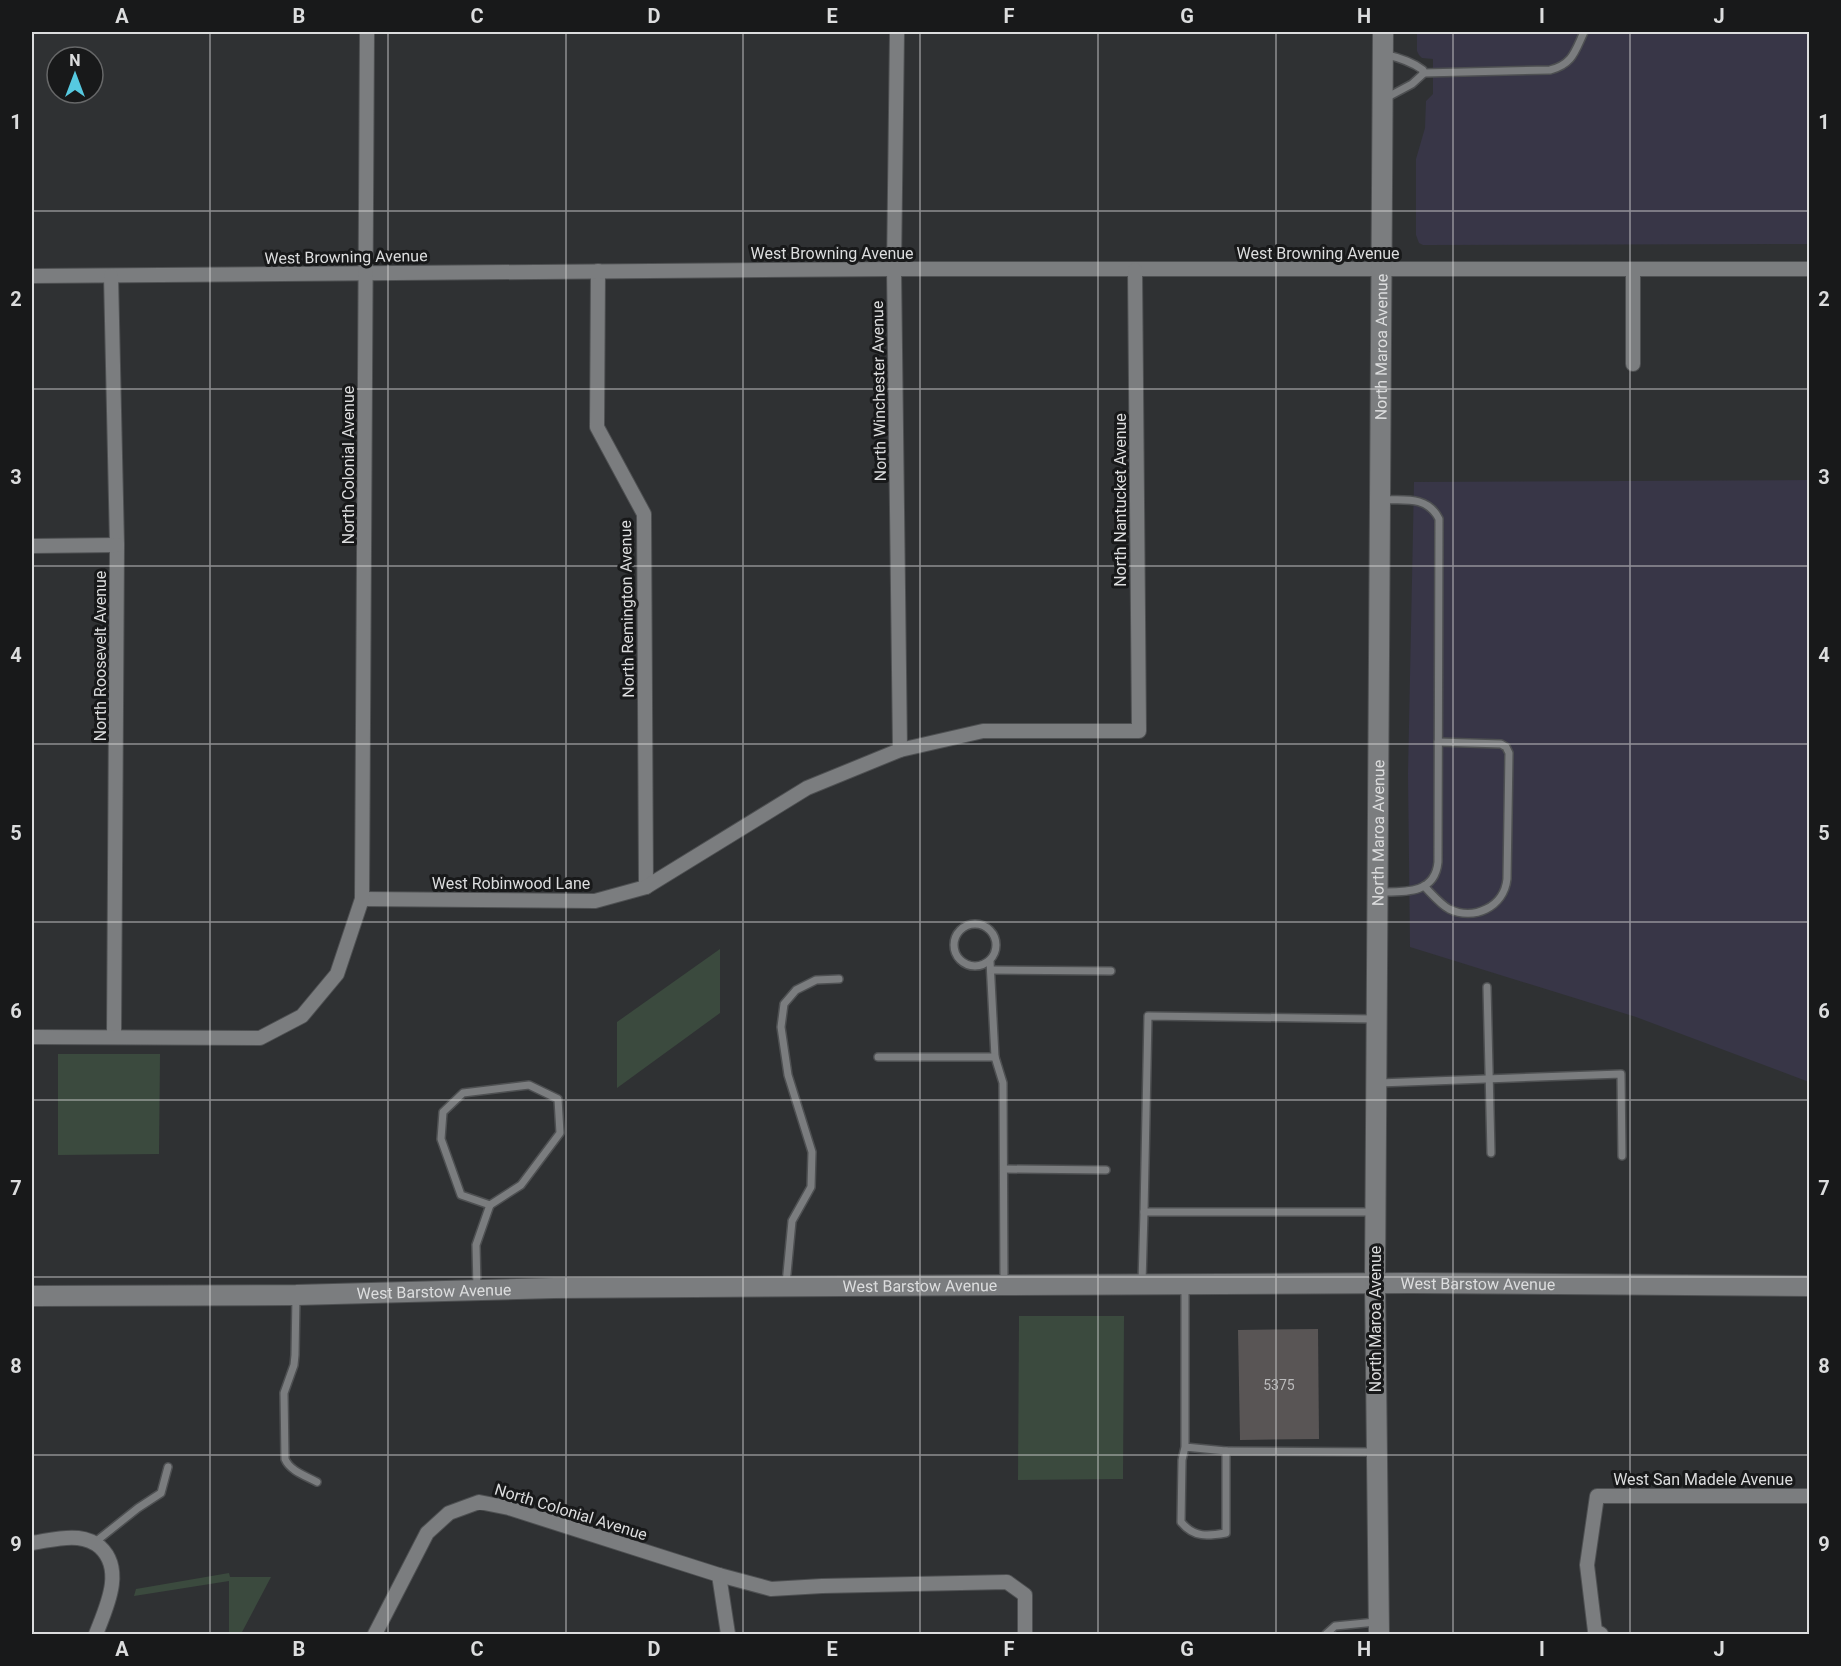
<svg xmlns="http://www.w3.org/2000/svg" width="1841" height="1666" viewBox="0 0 1841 1666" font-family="Roboto,sans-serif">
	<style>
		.education { fill: #383647 }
		.green { fill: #3b4a3e }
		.building { fill: #595555 }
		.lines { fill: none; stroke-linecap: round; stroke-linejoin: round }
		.lane-casing { stroke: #4e5052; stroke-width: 10 }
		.street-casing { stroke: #4e5052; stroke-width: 16 }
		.secondary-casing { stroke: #4e5052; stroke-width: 22 }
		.lane { stroke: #7b7d7f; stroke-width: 7 }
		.street { stroke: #7b7d7f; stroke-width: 14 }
		.secondary { stroke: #7b7d7f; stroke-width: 20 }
		.grid { fill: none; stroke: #dcddde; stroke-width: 1.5; stroke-opacity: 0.55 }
		.labels { text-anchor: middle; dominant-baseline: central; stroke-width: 6; stroke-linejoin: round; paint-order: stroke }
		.number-label { font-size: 14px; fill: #bbbbbc }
		.street-label { font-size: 16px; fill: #dcddde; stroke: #18191a }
		.neatline { fill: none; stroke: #dcddde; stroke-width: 2 }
		.grid-label { font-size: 20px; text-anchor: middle; font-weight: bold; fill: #dcddde }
	</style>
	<rect width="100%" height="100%" fill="#2f3133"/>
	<g class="education">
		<path d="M1417,32H1809V244L1423,245L1419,243L1416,235V159L1425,128L1426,101L1433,94V59L1422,58L1419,55L1417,51Z"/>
		<path d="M1809,480V1082L1636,1017L1410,947L1408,774L1414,482Z"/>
	</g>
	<g class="green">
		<path d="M720,949V1013L617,1088V1022Z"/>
		<path d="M58,1054H160L159,1154L58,1155Z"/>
		<path d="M1019,1316H1124L1123,1479L1018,1480Z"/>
		<path d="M229,1573L230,1577H271L241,1634H229V1581L134,1596L136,1589Z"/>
	</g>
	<path class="building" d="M1318,1329L1319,1439L1240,1440L1238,1330Z"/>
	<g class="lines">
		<defs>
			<g id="lane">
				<path d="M1383,54C1397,57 1411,61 1423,70V74L1412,84L1384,99"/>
				<path d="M1423,73L1550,70C1573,64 1575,51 1584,32"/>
				<path d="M1424,886C1431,893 1440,904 1449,909C1474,921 1504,907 1507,879L1509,753L1506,747L1501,744L1438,742"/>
				<path d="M1380,892C1405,892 1435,894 1438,862L1439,519C1428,496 1405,500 1383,500"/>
				<circle cx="975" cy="945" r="21"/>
				<path d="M990,961L995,1057L1003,1083L1004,1282"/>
				<path d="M991,970L1111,971"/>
				<path d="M1487,987L1491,1153"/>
				<path d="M878,1057H995"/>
				<path d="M1379,1083L1621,1074L1622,1156"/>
				<path d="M529,1085L558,1099L560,1133L521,1185L490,1205L461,1195L441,1139L443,1112L463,1093Z"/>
				<path d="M1004,1169L1106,1170"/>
				<path d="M1373,1212H1144L1148,1016L1374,1019"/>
				<path d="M1142,1282L1144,1212"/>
				<path d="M786,1284L792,1221L811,1187L812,1152L788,1075L781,1027L784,1004L796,990L816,980L839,979"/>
				<path d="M477,1288L476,1245L490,1205"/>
				<path d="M296,1297L295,1355L294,1365L284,1393L285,1459C290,1471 306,1476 317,1482"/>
				<path d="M1185,1447L1226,1451V1533C1208,1536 1194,1538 1181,1522L1182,1460L1185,1447V1285"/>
				<path d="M1226,1451L1376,1452"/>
				<path d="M94,1543L138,1508L161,1493L168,1467"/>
				<path d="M1326,1634L1335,1626L1376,1622"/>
			</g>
			<g id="street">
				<path d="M897,32L894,269L900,750"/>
				<path d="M1633,269V364"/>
				<path d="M598,271L597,427L644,514L646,887"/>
				<path d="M32,276L894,269H1810"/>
				<path d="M111,276L117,545L114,1036"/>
				<path d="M32,546L117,545"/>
				<path d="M362,899L595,901L646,887L807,788L900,750L983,731H1139L1135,270"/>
				<path d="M32,1037L260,1038L302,1016L337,974L362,899L367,32"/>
				<path d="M32,1543C47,1541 63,1536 78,1538C86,1539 94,1542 100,1547C125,1570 106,1608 96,1634"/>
				<path d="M719,1575L728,1634"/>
				<path d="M375,1634L427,1533L449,1513L479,1502L509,1508L719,1575L771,1589L822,1586L1007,1582L1025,1595V1634"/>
				<path d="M1601,1634L1595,1631L1587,1565L1597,1496H1810"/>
			</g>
			<g id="secondary">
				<path id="s1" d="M32,1296L296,1295L554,1288L1004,1285L1411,1283L1810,1286"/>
				<path id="s2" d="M1379,1634L1375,1283L1383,32"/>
			</g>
		</defs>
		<use href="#lane" class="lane-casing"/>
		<use href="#street" class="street-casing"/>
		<use href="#secondary" class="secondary-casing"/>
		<use href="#lane" class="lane"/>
		<use href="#street" class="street"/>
		<use href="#secondary" class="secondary"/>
	</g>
	<path class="grid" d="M210,32V1634M388,32V1634M566,32V1634M743,32V1634M920,32V1634M1098,32V1634M1276,32V1634M1453,32V1634M1630,32V1634M32,211H1810M32,389H1810M32,566H1810M32,744H1810M32,922H1810M32,1100H1810M32,1277H1810M32,1455H1810"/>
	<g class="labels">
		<g class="number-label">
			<text x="1279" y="1385">5375</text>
		</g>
		<g class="street-label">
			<text x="832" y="253">West Browning Avenue</text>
			<text x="1318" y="253">West Browning Avenue</text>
			<text transform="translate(346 257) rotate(-1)">West Browning Avenue</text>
			<text stroke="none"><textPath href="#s2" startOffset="1287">North Maroa Avenue</textPath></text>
			<text transform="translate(879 391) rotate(-91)">North Winchester Avenue</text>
			<text transform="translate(348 465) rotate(-90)">North Colonial Avenue</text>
			<text transform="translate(1120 500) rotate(-90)">North Nantucket Avenue</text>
			<text transform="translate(627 609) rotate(-91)">North Remington Avenue</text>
			<text transform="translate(100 656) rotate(-90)">North Roosevelt Avenue</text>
			<text stroke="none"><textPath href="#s2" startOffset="801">North Maroa Avenue</textPath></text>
			<text x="511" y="883">West Robinwood Lane</text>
			<text stroke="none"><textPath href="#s1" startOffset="1446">West Barstow Avenue</textPath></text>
			<text stroke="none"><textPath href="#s1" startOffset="888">West Barstow Avenue</textPath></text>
			<text stroke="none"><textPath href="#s1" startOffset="402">West Barstow Avenue</textPath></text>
			<text transform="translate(1375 1319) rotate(-90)">North Maroa Avenue</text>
			<text x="1703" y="1479">West San Madele Avenue</text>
			<text transform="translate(571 1512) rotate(17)">North Colonial Avenue</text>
		</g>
	</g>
	<rect width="1841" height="1666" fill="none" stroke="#18191a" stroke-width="66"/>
	<g transform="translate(75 75)"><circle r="28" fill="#18191a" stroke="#666768" stroke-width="1.5"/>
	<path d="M0-4.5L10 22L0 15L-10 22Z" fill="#56c9e0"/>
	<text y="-9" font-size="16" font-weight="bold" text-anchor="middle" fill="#dcddde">N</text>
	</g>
	<rect x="33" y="33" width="1775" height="1600" class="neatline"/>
	<g class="grid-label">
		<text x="122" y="23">A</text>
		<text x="299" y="23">B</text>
		<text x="477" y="23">C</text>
		<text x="654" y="23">D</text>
		<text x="832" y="23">E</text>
		<text x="1009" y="23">F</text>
		<text x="1187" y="23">G</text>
		<text x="1364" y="23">H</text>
		<text x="1542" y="23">I</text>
		<text x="1719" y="23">J</text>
		<text x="16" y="129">1</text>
		<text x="1824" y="129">1</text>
		<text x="16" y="306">2</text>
		<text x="1824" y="306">2</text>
		<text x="16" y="484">3</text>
		<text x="1824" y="484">3</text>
		<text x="16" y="662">4</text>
		<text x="1824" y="662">4</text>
		<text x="16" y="840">5</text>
		<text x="1824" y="840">5</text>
		<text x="16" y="1018">6</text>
		<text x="1824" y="1018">6</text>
		<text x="16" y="1195">7</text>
		<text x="1824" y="1195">7</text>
		<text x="16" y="1373">8</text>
		<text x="1824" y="1373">8</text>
		<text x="16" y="1551">9</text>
		<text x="1824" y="1551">9</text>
		<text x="122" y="1656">A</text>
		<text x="299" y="1656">B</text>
		<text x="477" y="1656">C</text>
		<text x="654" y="1656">D</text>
		<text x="832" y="1656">E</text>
		<text x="1009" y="1656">F</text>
		<text x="1187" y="1656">G</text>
		<text x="1364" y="1656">H</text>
		<text x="1542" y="1656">I</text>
		<text x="1719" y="1656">J</text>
	</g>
</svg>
